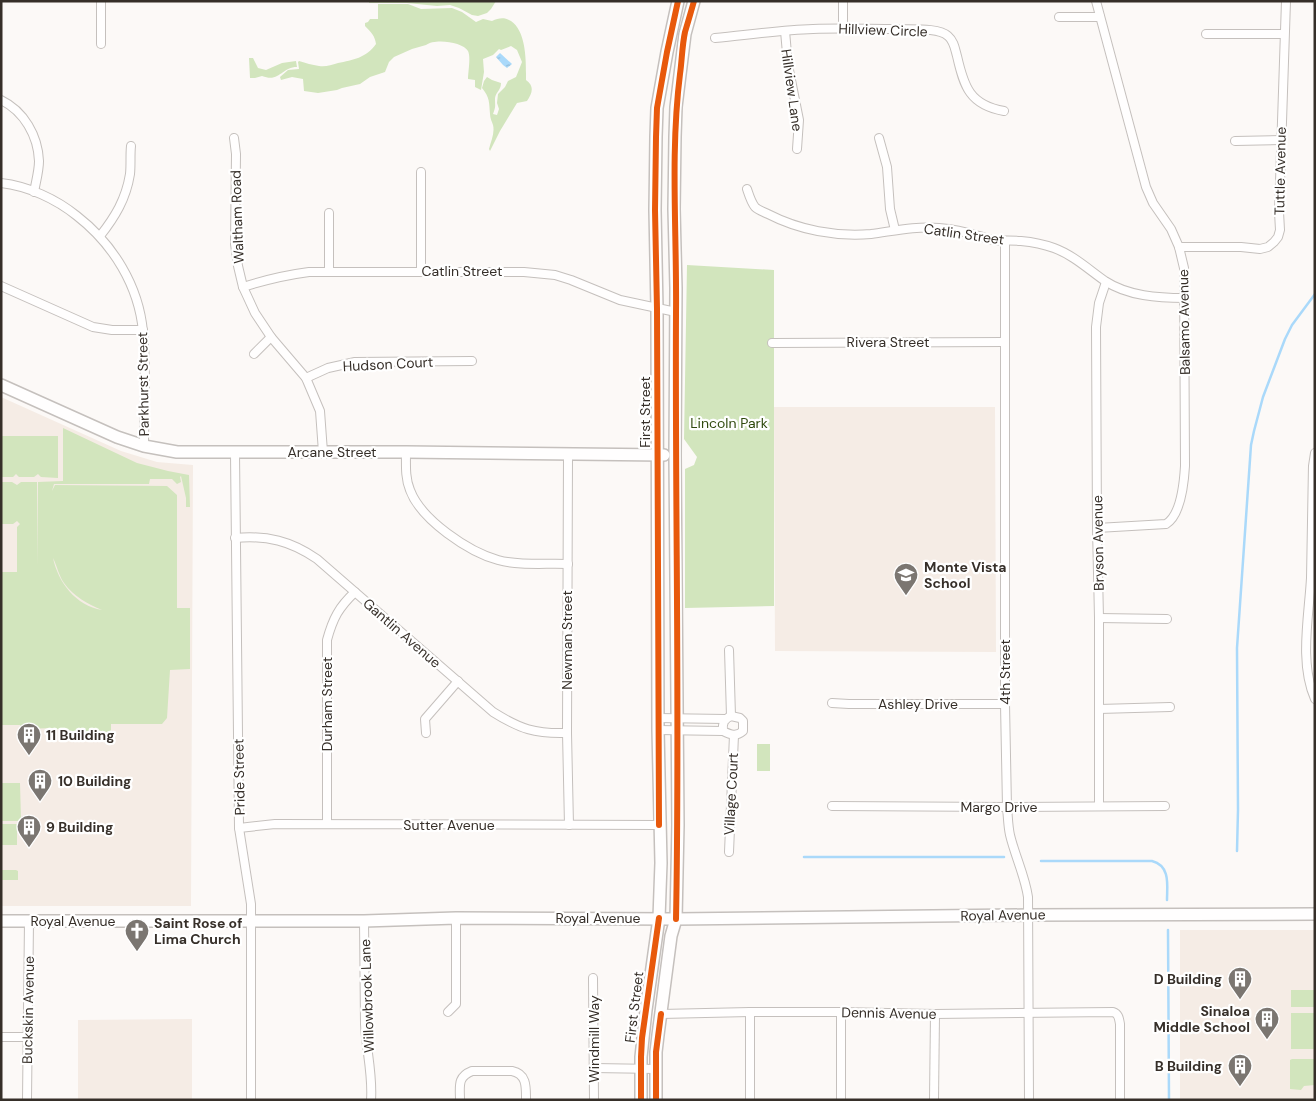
<svg xmlns="http://www.w3.org/2000/svg" width="1316" height="1101" viewBox="0 0 1316 1101" font-family="'DM Sans',sans-serif">
	<style>
		.built { fill: #f5ece5 }
		.green { fill: #d2e5bd; fill-rule: evenodd }
		.water { fill: url(#water-ripples) }
		.lines { fill: none; stroke-linecap: round; stroke-linejoin: round }
		.stream { stroke: #aad9fa; stroke-width: 2.5 }
		.street-casing { stroke: #c5c0bd; stroke-width: 10 }
		.secondary-casing { stroke: #c5c0bd; stroke-width: 14 }
		.street { stroke: #fffefe; stroke-width: 8 }
		.secondary { stroke: #fffefe; stroke-width: 11 }
		.cycleway-casing { stroke: #fff; stroke-width: 9 }
		.cycleway { stroke: #e8590c; stroke-width: 6 }
		.labels { text-anchor: middle; dominant-baseline: central; stroke-width: 4.5; stroke-linejoin: round; paint-order: stroke }
		.street-label { font-size: 14px; fill: #362f29; stroke: #fff }
		.park-label { font-size: 14px; fill: #2f490d; stroke: #fff }
		.poi-label { font-size: 14px; font-weight: bold; fill: #362f29; stroke: #fff; text-anchor: start }
	</style>
	<defs>
		<pattern id="water-ripples" width="26" height="14" patternUnits="userSpaceOnUse" patternTransform="scale(1.25)"><rect width="26" height="14" fill="#aad9fa"/><path d="M2 4q2-2 4 0t4 0M15 11q2-2 4 0t4 0" fill="none" stroke="#93bbd6"/></pattern>
	</defs>
	<rect width="100%" height="100%" fill="#fcf9f7"/>
	<g class="built">
		<path d="M1,397L121,451L157,462L193,465L191,906H1Z"/>
		<path d="M774,407H995L996,652L775,651Z"/>
		<rect x="1180" y="930" width="135" height="170"/>
		<path d="M192,1019V1100H78V1020Z"/>
	</g>
	<g class="green">
		<path d="M369,1H496L491,9L487,13L478,16L472,15L459,8L450,5L437,6L407,3H369Z"/>
		<path d="M378,4H408L421,9L452,8L462,12L476,22L483,19L492,21C499,18 504,17 511,21C527,32 526,63 526,80C535,86 532,94 527,101L517,103L500,131L490,151L489,149C491,141 495,133 493,125C492,122 490,118 490,114C489,102 490,98 482,88L484,81L487,77L492,80L501,83C501,90 496,92 495,98C495,107 496,106 493,114L497,115L499,109L497,103L498,94L505,87L508,81L516,77L522,62L517,50L511,46L501,50L499,49L493,55L483,59L484,72L481,90L475,87V80L468,79C468,72 471,57 468,51C463,42 435,38 426,45L412,49L394,57L389,62L385,72L370,77L360,84L342,88L337,90L318,93L304,91L303,79L292,77L281,80L280,77L288,70L299,69L298,62L299,61C306,63 312,65 319,66C326,67 331,65 338,63C353,60 366,58 376,44C375,36 371,32 365,26V23L368,22L370,19H378Z"/>
		<path d="M249,58H253L258,68L266,70L282,63L296,61L297,67C281,67 280,83 262,76L255,78H250Z"/>
		<path d="M687,265L774,270V606L685,608V469L694,465L697,457L684,439Z"/>
		<path d="M63,428L137,463L168,471L189,475L190,507H186V498L181,476L180,477L181,482L177,484L172,479H150L149,484H54L52,491L55,485L167,486L177,495V608H190V669L170,670L167,718L162,724H111V732H69L68,729H55V728L21,729L20,725H1V572H17V527L20,524L17,521L13,524H1V482H12L17,485L21,482H37L38,566V482L63,481ZM53,558C57,566 59,576 64,583C74,597 88,604 102,610C76,606 58,582 53,558Z"/>
		<path d="M1,436H58V478L41,477L38,474L34,477H19L16,474L13,477H1Z"/>
		<rect x="757" y="744" width="13" height="27"/>
		<path d="M1,783H20L21,820L20,821H1Z"/>
		<rect x="1" y="824" width="16" height="21"/>
		<path d="M1,870H16L18,871V880H1Z"/>
		<rect x="1291" y="990" width="24" height="17"/>
		<rect x="1291" y="1013" width="24" height="36"/>
		<path d="M1292,1059H1315V1085L1304,1086L1301,1090L1290,1089V1060Z"/>
	</g>
	<path class="water" d="M500,53L512,64L507,68L503,65L496,57Z"/>
	<g class="lines">
		<g class="stream">
			<path d="M1237,851L1238,810L1237,648L1251,445L1254,431L1263,397L1285,339L1292,325L1315,294"/>
			<path d="M804,857H1004"/>
			<path d="M1041,861H1152C1171,866 1167,886 1167,900"/>
			<path d="M1168,930L1169,1100"/>
		</g>
		<defs>
			<g id="street">
				<path d="M101,1V44"/>
				<path d="M843,1V28"/>
				<path d="M1096,1L1146,187L1153,203L1171,229L1179,247L1184,268L1185,466C1184,483 1181,515 1166,524L1097,528"/>
				<path d="M1059,17H1100"/>
				<path d="M785,31L788,65L799,120L797,149"/>
				<path d="M1206,34H1284"/>
				<path d="M715,38C747,35 780,30 813,29C841,28 868,29 896,29C909,30 938,27 948,36C954,41 955,49 957,56C964,87 970,105 1004,111"/>
				<path d="M1,100C24,111 38,136 39,161C39,171 36,181 34,192"/>
				<path d="M234,138L236,154L235,244L238,266L243,287L255,313L271,337L306,378L320,411L323,452"/>
				<path d="M879,138L887,167L890,209L895,230"/>
				<path d="M1235,141L1281,140"/>
				<path d="M421,172V271"/>
				<path d="M1,183C28,186 56,199 77,216C113,244 139,286 143,332C147,369 144,409 144,446"/>
				<path d="M747,189C749,195 751,202 755,207C758,210 764,212 768,214C799,230 836,237 871,234C894,231 915,226 939,228C952,229 966,232 979,236C984,237 989,240 994,240C1003,241 1012,240 1021,241C1032,242 1043,244 1054,248C1073,255 1088,269 1105,281C1128,296 1158,298 1185,298"/>
				<path d="M329,213V271"/>
				<path d="M100,236C115,217 126,199 130,174C131,165 130,155 131,146"/>
				<path d="M1005,241V704L1007,807C1008,817 1008,826 1010,835C1015,856 1025,876 1028,897L1029,1100"/>
				<path d="M1179,247H1241L1260,249L1268,247L1274,242L1278,237L1280,230L1279,212L1286,1"/>
				<path d="M1,286L93,327L112,330H143"/>
				<path d="M243,287C265,280 286,275 309,272H524L555,275L571,280L620,300L676,312"/>
				<path d="M772,343L1004,342"/>
				<path d="M254,354L271,337"/>
				<path d="M306,378L328,368L355,362L472,361"/>
				<path d="M406,452C406,465 405,478 410,490C421,520 469,552 498,560C519,566 546,563 568,564"/>
				<path d="M235,453L239,828L251,904V1100"/>
				<path d="M1315,453L1313,466C1312,503 1312,540 1311,578C1309,616 1299,663 1315,699"/>
				<path d="M568,454L567,733L569,825"/>
				<path d="M235,538C267,535 291,541 317,559L493,712C520,729 535,734 567,733"/>
				<path d="M1099,618L1167,619"/>
				<path d="M729,650L731,716"/>
				<path d="M832,703L849,704H1005"/>
				<path d="M1099,709L1170,707"/>
				<path d="M731,716L740,718L743,721V731C736,737 731,735 723,731C722,723 724,719 731,716Z"/>
				<path d="M658,718L726,719"/>
				<path d="M658,730L723,731"/>
				<path d="M426,733L425,719L458,681"/>
				<path d="M832,806L1007,807L1165,806"/>
				<path d="M1099,806V618L1097,528L1096,327L1099,303L1106,282"/>
				<path d="M327,824V640C333,618 339,607 355,592"/>
				<path d="M239,828L275,824L659,825"/>
				<path d="M729,852L734,735"/>
				<path d="M364,921L365,1024C366,1050 373,1074 371,1100"/>
				<path d="M593,978L594,1100"/>
				<path d="M448,1012L456,1004V918"/>
				<path d="M750,1012V1100"/>
				<path d="M841,1012V1100"/>
				<path d="M661,1014L750,1012H841L935,1014L1113,1012C1119,1014 1119,1019 1120,1024V1100"/>
				<path d="M1,1037H27"/>
				<path d="M594,1068L656,1069"/>
				<path d="M27,1100L29,921"/>
				<path d="M460,1100C460,1086 457,1077 472,1071H512C527,1074 526,1087 526,1100"/>
				<path d="M934,1100L935,1014"/>
			</g>
			<g id="secondary">
				<path d="M1,385L117,437L144,446L177,452H406L664,455"/>
				<path d="M1,921H364L456,918L676,919L1028,915L1315,914"/>
				<path d="M641,1100V1057L646,1010L659,918L661,863L658,730L657,309L655,210L656,137L657,108L667,52L678,1"/>
				<path d="M656,1100V1052L658,1035L671,936L676,919L678,825L675,455L676,288L674,209L675,137L676,107L685,34L694,1"/>
			</g>
		</defs>
		<use href="#street" class="street-casing"/>
		<use href="#secondary" class="secondary-casing"/>
		<use href="#street" class="street"/>
		<use href="#secondary" class="secondary"/>
		<defs>
			<g id="cycleway">
				<path d="M659,825L657,309L655,210L656,137L657,108L667,52L678,1"/>
				<path d="M676,919C680,717 675,515 676,314C677,233 670,154 680,74C682,60 682,46 685,32C688,22 691,12 694,1"/>
				<path d="M641,1100V1057L642,1038L659,918"/>
				<path d="M656,1100V1052L661,1014"/>
			</g>
		</defs>
		<use href="#cycleway" class="cycleway-casing"/>
		<use href="#cycleway" class="cycleway"/>
	</g>
	<defs>
		<symbol id="school-pin" viewBox="-11 -11 22 30"><path d="M0 17L-7.5 6A9.5 9.5 0 1 1 7.5 6Z" fill="#7b7671" stroke="#fff"/><path d="M0-5L7-2L0 1L-7-2ZM-4 1L0 2.5L4 1V4Q0 6-4 4Z" fill="#fff"/></symbol>
		<symbol id="building-pin" viewBox="-11 -11 22 30"><path d="M0 17L-7.5 6A9.5 9.5 0 1 1 7.5 6Z" fill="#7b7671" stroke="#fff"/><path d="M-4-6H4V6H1V3H-1V6H-4ZM-2.5-4.3h1.7v1.8h-1.7ZM.8-4.3h1.7v1.8H.8ZM-2.5-1h1.7V.8h-1.7ZM.8-1h1.7V.8H.8Z" fill="#fff"/></symbol>
		<symbol id="church-pin" viewBox="-11 -11 22 30"><path d="M0 17L-7.5 6A9.5 9.5 0 1 1 7.5 6Z" fill="#7b7671" stroke="#fff"/><path d="M-1.2-6h2.4v3.5h3.3v2.4h-3.3V6h-2.4V-.1h-3.3v-2.4h3.3Z" fill="#fff"/></symbol>
	</defs>
	<g fill-rule="evenodd">
		<use href="#school-pin" x="892" y="561" width="28" height="38"/>
		<use href="#building-pin" x="15" y="721" width="28" height="38"/>
		<use href="#building-pin" x="26" y="767" width="28" height="38"/>
		<use href="#building-pin" x="15" y="813" width="28" height="38"/>
		<use href="#church-pin" x="123" y="917" width="28" height="38"/>
		<use href="#building-pin" x="1226" y="965" width="28" height="38"/>
		<use href="#building-pin" x="1253" y="1005" width="28" height="38"/>
		<use href="#building-pin" x="1226" y="1052" width="28" height="38"/>
	</g>
	<g class="labels">
		<g class="street-label">
			<text transform="translate(883 30) rotate(2)">Hillview Circle</text>
			<text transform="translate(792 90) rotate(82)">Hillview Lane</text>
			<text transform="translate(1280 171) rotate(-89)">Tuttle Avenue</text>
			<text transform="translate(237 217) rotate(-92)">Waltham Road</text>
			<text transform="translate(964 234) rotate(8)">Catlin Street</text>
			<text x="462" y="271">Catlin Street</text>
			<text transform="translate(1184 322) rotate(-91)">Balsamo Avenue</text>
			<text x="888" y="342">Rivera Street</text>
			<text transform="translate(388 364) rotate(-3)">Hudson Court</text>
			<text transform="translate(143 384) rotate(-91)">Parkhurst Street</text>
			<text transform="translate(645 412) rotate(-90)">First Street</text>
			<text x="332" y="452">Arcane Street</text>
			<text transform="translate(1098 543) rotate(-91)">Bryson Avenue</text>
			<text transform="translate(402 633) rotate(41)">Gantlin Avenue</text>
			<text transform="translate(567 640) rotate(-90)">Newman Street</text>
			<text transform="translate(1005 672) rotate(-90)">4th Street</text>
			<text transform="translate(327 704) rotate(-90)">Durham Street</text>
			<text x="918" y="704">Ashley Drive</text>
			<text transform="translate(239 777) rotate(-91)">Pride Street</text>
			<text transform="translate(731 794) rotate(-87)">Village Court</text>
			<text x="999" y="807">Margo Drive</text>
			<text x="449" y="825">Sutter Avenue</text>
			<text transform="translate(1003 915) rotate(-1)">Royal Avenue</text>
			<text x="598" y="918">Royal Avenue</text>
			<text x="73" y="921">Royal Avenue</text>
			<text transform="translate(367 996) rotate(-92)">Willowbrook Lane</text>
			<text transform="translate(634 1007) rotate(-83)">First Street</text>
			<text transform="translate(28 1010) rotate(-89)">Buckskin Avenue</text>
			<text transform="translate(889 1013) rotate(1)">Dennis Avenue</text>
			<text transform="translate(594 1039) rotate(-90)">Windmill Way</text>
		</g>
		<g class="park-label">
			<text x="729" y="423">Lincoln Park</text>
		</g>
		<g class="poi-label">
			<text x="924" y="567">Monte Vista<tspan x="924" dy="16">School</tspan></text>
			<text x="46" y="735">11 Building</text>
			<text x="58" y="781">10 Building</text>
			<text x="46" y="827">9 Building</text>
			<text x="154" y="923">Saint Rose of<tspan x="154" dy="16">Lima Church</tspan></text>
			<text x="1222" y="979" text-anchor="end">D Building</text>
			<text x="1250" y="1011" text-anchor="end">Sinaloa<tspan x="1250" dy="16">Middle School</tspan></text>
			<text x="1222" y="1066" text-anchor="end">B Building</text>
		</g>
	</g>
	<rect width="1316" height="1101" fill="none" stroke="#362f29" stroke-width="5"/>
</svg>
